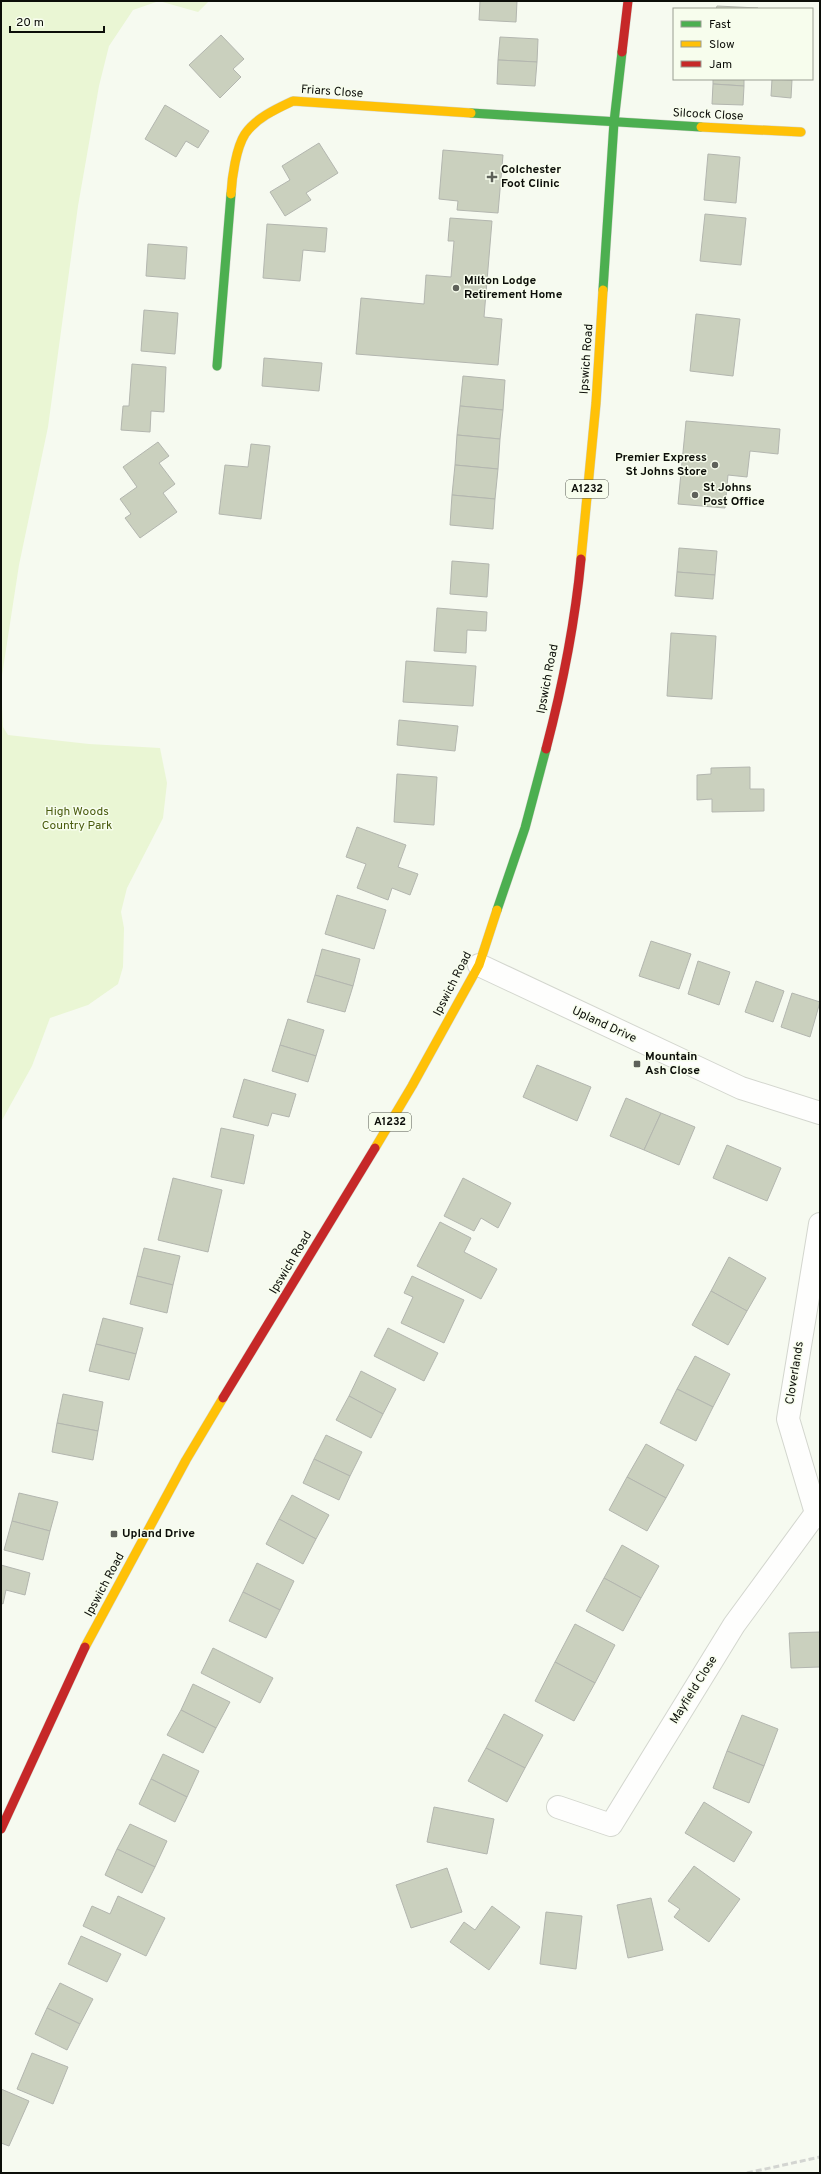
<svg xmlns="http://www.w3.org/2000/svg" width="821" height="2174" viewBox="0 0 821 2174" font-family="Overpass,sans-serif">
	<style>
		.green { fill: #eaf6d4 }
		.building { fill: #cad0be; stroke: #b3b6af }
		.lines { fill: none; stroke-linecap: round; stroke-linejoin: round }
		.street-casing { stroke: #d3d6ce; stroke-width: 24 }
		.fast-casing { stroke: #d3d6ce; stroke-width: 10 }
		.slow-casing { stroke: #d3d6ce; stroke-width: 10 }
		.jam-casing { stroke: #d3d6ce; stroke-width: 10 }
		.street { stroke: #fefefd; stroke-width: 22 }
		.fast { stroke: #4caf50; stroke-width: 9 }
		.slow { stroke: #ffc107; stroke-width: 9 }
		.jam { stroke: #c62828; stroke-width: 9 }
		.rail { stroke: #d3d5d1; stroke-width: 3; stroke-dasharray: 6 3; stroke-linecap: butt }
		.poi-dot { fill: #5e615a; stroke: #f7fded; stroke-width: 1.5 }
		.labels { text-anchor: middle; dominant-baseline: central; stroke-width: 3; stroke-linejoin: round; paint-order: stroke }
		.shield { fill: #f7fded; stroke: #52564d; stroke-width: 1 }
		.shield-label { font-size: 11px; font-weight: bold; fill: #0c0e09 }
		.street-label { font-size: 12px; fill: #0c0e09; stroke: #f7fded }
		.poi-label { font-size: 12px; font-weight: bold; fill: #0c0e09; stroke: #f7fded; text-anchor: start }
		.park-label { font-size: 12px; fill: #495b0d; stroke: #f7fded }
	</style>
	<rect width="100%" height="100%" fill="#f6faf0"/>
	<path class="green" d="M1,1H209L198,12L159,1L133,10L109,46L99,86L78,206L48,427L19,565L1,682L3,727L8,735L89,744L160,748L167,783L163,818L127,888L121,912L124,928L123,967L118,984L88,1005L50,1018L32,1066L1,1122Z"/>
	<g class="building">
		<path d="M480,1H517L516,22L479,20Z"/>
		<path d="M717,6L758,8L716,9Z"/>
		<path d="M221,35L244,59L233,69L241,77L220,98L189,65Z"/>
		<path d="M500,37L538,39L537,62L498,60Z"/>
		<path d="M498,60L537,62L535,86L497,84Z"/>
		<path d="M713,79H744V86L713,84Z"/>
		<path d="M772,79L792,80L791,98L771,96Z"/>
		<path d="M713,84L744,86L743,105L712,104Z"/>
		<path d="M165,105L209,131L198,148L186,141L176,157L145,139Z"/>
		<path d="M319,143L338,173L306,193L311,200L285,216L270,192L290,180L282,166Z"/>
		<path d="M443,150L503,155L498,213L457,210L458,201L439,199Z"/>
		<path d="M708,154L740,157L736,203L704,200Z"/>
		<path d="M705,214L746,218L741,265L700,261Z"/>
		<path d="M450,218L492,221L484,317L502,319L498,365L356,354L361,298L424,304L426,275L451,277L454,241H448Z"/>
		<path d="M267,224L327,228L325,252L303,250L300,281L263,278Z"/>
		<path d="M148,244L187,247L185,279L146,276Z"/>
		<path d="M144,310L178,313L175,354L141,351Z"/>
		<path d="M696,314L740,319L733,376L690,371Z"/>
		<path d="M264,358L322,363L319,391L262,386Z"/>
		<path d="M132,364L166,367L164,412L151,411L150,432L121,430L123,406H129Z"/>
		<path d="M463,376L505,380L503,410L460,406Z"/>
		<path d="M460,406L503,410L500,439L457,435Z"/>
		<path d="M686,421L780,429L778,454L750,451L747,477L728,475L725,508L678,504Z"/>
		<path d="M457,435L500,439L498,469L455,465Z"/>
		<path d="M158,442L169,456L159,463L175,484L163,493L177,512L140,538L125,518L131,514L120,499L137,487L123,467Z"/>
		<path d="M251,444L270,446L261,519L219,514L225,465L248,467Z"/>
		<path d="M455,465L498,469L495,499L452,495Z"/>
		<path d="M452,495L495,499L493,529L450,525Z"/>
		<path d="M679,548L717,551L715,575L677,572Z"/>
		<path d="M452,561L489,564L487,597L450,594Z"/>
		<path d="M677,572L715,575L713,599L675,596Z"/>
		<path d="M437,608L487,612L486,631L467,630L466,653L434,651Z"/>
		<path d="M671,633L716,636L712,699L667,696Z"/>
		<path d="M406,661L476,666L473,706L403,702Z"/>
		<path d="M399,720L458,726L455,751L397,745Z"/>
		<path d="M750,767V789H764V811L712,812V799L697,800V775L711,774V768Z"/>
		<path d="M397,774L437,777L434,825L394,822Z"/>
		<path d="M357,827L406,845L398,867L418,874L410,895L392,888L388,900L357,888L366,864L346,857Z"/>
		<path d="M337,895L386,910L374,949L325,934Z"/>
		<path d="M651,941L691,954L679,989L639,976Z"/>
		<path d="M322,949L360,959L353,986L315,975Z"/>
		<path d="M698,961L730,972L719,1005L688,994Z"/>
		<path d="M315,975L353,986L345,1012L307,1002Z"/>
		<path d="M756,981L784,991L773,1022L745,1012Z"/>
		<path d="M792,993L820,1002L810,1037L781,1027Z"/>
		<path d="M288,1019L324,1030L316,1056L280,1045Z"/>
		<path d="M280,1045L316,1056L308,1082L272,1071Z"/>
		<path d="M537,1065L591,1087L577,1121L523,1097Z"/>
		<path d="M244,1079L296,1094L289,1117L272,1113L268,1126L233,1117Z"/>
		<path d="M626,1098L661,1113L644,1150L610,1136Z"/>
		<path d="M661,1113L695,1127L679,1165L644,1150Z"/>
		<path d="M221,1128L254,1135L244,1184L211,1177Z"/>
		<path d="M727,1145L781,1168L767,1201L713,1178Z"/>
		<path d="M173,1178L222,1190L208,1252L158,1240Z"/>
		<path d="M463,1178L511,1203L498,1228L481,1218L474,1231L444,1216Z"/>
		<path d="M440,1222L471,1238L464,1252L497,1269L481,1299L417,1266Z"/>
		<path d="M144,1248L180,1256L173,1285L137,1276Z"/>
		<path d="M729,1257L766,1278L747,1311L711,1291Z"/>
		<path d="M137,1276L173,1285L167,1313L130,1304Z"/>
		<path d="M412,1276L464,1300L444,1343L401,1323L413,1297L404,1293Z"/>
		<path d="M711,1291L747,1311L728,1345L692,1325Z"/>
		<path d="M103,1318L143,1328L136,1354L96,1344Z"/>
		<path d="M388,1328L438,1353L424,1381L374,1356Z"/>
		<path d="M96,1344L136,1354L129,1380L89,1371Z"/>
		<path d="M695,1356L730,1374L713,1407L677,1389Z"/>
		<path d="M361,1371L396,1389L383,1414L349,1396Z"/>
		<path d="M677,1389L713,1407L696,1441L660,1423Z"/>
		<path d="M63,1394L103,1402L98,1431L57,1423Z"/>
		<path d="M349,1396L383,1414L371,1438L336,1420Z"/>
		<path d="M57,1423L98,1431L93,1460L52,1452Z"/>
		<path d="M326,1435L362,1452L350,1476L314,1459Z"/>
		<path d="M646,1444L684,1465L666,1498L627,1477Z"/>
		<path d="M314,1459L350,1476L339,1500L303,1483Z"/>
		<path d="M627,1477L666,1498L647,1531L609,1510Z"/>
		<path d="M19,1493L58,1502L50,1531L12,1521Z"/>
		<path d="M292,1495L329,1515L316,1539L279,1519Z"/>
		<path d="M279,1519L316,1539L303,1564L266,1544Z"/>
		<path d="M12,1521L50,1531L43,1560L4,1550Z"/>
		<path d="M622,1545L659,1566L641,1598L604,1578Z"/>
		<path d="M257,1563L294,1581L280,1610L243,1592Z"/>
		<path d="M1,1565L30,1573L25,1595L6,1590L3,1604L1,1603Z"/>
		<path d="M604,1578L641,1598L623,1631L586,1611Z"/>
		<path d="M243,1592L280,1610L266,1638L229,1621Z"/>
		<path d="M575,1624L615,1645L595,1683L555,1662Z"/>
		<path d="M820,1632V1667L791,1668L789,1633Z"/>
		<path d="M213,1648L273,1678L260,1703L201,1673Z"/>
		<path d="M555,1662L595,1683L574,1721L535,1701Z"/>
		<path d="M193,1684L230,1702L216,1728L181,1710Z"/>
		<path d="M181,1710L216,1728L203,1753L167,1735Z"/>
		<path d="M504,1714L543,1735L525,1768L486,1748Z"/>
		<path d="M742,1715L778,1729L764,1766L727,1751Z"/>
		<path d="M486,1748L525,1768L507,1802L468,1781Z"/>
		<path d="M727,1751L764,1766L749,1803L713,1788Z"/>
		<path d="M163,1754L199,1771L187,1797L151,1779Z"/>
		<path d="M151,1779L187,1797L175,1822L139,1804Z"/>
		<path d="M704,1802L752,1832L734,1862L685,1833Z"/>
		<path d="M434,1807L494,1819L487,1854L427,1842Z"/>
		<path d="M130,1824L167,1841L155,1867L117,1849Z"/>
		<path d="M117,1849L155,1867L142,1893L105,1875Z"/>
		<path d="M694,1866L740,1899L709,1942L674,1917L680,1909L668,1901Z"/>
		<path d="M447,1868L462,1912L411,1928L396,1885Z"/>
		<path d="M118,1896L165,1918L146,1956L83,1926L92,1906L110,1914Z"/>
		<path d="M651,1898L663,1950L628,1958L617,1905Z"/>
		<path d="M492,1906L520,1927L489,1970L450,1942L464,1922L475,1930Z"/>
		<path d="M546,1912L582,1916L576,1969L540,1964Z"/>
		<path d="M81,1936L121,1954L107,1982L68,1964Z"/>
		<path d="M60,1983L93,1999L80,2024L47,2008Z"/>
		<path d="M47,2008L80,2024L67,2050L35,2034Z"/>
		<path d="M32,2053L68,2067L53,2104L17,2089Z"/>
		<path d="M1,2089L29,2101L9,2146L1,2143Z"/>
	</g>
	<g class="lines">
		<defs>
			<g id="street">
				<path d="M479,965L741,1088L820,1113"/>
				<path d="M820,1224L788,1419L816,1513L820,1517"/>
				<path d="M558,1807L611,1825L734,1625L816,1513"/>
			</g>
			<g id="fast">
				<path d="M471,113L701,127"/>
				<path d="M603,290L614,122L622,52"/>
				<path d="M217,366L231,194"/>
				<path d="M497,910L525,828L546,749"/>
			</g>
			<g id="slow">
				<path d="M701,127L801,132"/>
				<path d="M231,194C232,177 236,148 245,134C256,118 276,109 293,101L471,113"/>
				<path d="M581,559L596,403L603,290"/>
				<path d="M375,1148L412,1086L479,965L497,910"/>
				<path d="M85,1647L186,1460L223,1398"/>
			</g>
			<g id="jam">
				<path d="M622,52L628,1"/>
				<path d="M546,749C562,688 575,623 581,559"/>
				<path d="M223,1398L375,1148"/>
				<path d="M1,1829L85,1647"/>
			</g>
		</defs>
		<use href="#street" class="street-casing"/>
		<use href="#fast" class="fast-casing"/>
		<use href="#slow" class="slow-casing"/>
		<use href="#jam" class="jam-casing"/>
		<use href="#street" class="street"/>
		<use href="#fast" class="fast"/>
		<use href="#slow" class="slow"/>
		<use href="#jam" class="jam"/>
		<path class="rail" d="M747,2173L820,2157"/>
	</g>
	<g class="poi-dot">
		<path d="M490 171h4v4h4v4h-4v4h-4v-4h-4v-4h4z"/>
		<circle cx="456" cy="288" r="4"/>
		<circle cx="715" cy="465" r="4"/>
		<circle cx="695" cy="495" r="4"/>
		<rect x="633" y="1060" width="8" height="8" rx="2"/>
		<rect x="110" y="1530" width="8" height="8" rx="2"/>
	</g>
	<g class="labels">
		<g class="shield">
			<rect x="566" y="480" width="42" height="18" rx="3"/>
			<rect x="369" y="1113" width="42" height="18" rx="3"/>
		</g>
		<g class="shield-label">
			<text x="587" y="489">A1232</text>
			<text x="390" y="1122">A1232</text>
		</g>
		<g class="street-label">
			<text transform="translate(332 92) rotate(4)">Friars Close</text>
			<text transform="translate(708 115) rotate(3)">Silcock Close</text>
			<text transform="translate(587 359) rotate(-86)">Ipswich Road</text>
			<text transform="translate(548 679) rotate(-79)">Ipswich Road</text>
			<text transform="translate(453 984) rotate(-63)">Ipswich Road</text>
			<text transform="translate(604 1025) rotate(25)">Upland Drive</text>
			<text transform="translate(291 1263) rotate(-59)">Ipswich Road</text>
			<text transform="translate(795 1373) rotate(-81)">Cloverlands</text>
			<text transform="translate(105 1585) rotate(-62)">Ipswich Road</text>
			<text transform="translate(694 1690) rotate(-58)">Mayfield Close</text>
		</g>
		<g class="poi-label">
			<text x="501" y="170">Colchester<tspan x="501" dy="14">Foot Clinic</tspan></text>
			<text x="464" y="281">Milton Lodge<tspan x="464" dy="14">Retirement Home</tspan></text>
			<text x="707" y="458" text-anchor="end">Premier Express<tspan x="707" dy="14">St Johns Store</tspan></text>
			<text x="703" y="488">St Johns<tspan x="703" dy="14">Post Office</tspan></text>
			<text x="645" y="1057">Mountain<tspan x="645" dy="14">Ash Close</tspan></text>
			<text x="122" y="1534">Upland Drive</text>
		</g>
		<g class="park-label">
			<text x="77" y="812">High Woods<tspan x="77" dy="14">Country Park</tspan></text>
		</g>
	</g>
	<rect width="821" height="2174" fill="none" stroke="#0c0e09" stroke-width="4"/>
	<rect x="673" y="8" width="140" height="72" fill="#f7fded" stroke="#999d92"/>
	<rect x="681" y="21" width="20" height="6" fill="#4caf50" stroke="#999d92"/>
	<text x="709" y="28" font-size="12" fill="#0c0e09">Fast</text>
	<rect x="681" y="41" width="20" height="6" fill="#ffc107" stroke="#999d92"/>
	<text x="709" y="48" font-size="12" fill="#0c0e09">Slow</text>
	<rect x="681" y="61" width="20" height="6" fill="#c62828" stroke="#999d92"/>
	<text x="709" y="68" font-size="12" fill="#0c0e09">Jam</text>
	<path d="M10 26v6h94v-6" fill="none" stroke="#0c0e09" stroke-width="2"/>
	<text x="16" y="26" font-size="12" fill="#0c0e09" stroke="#f7fded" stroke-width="3" paint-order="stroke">20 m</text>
</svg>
